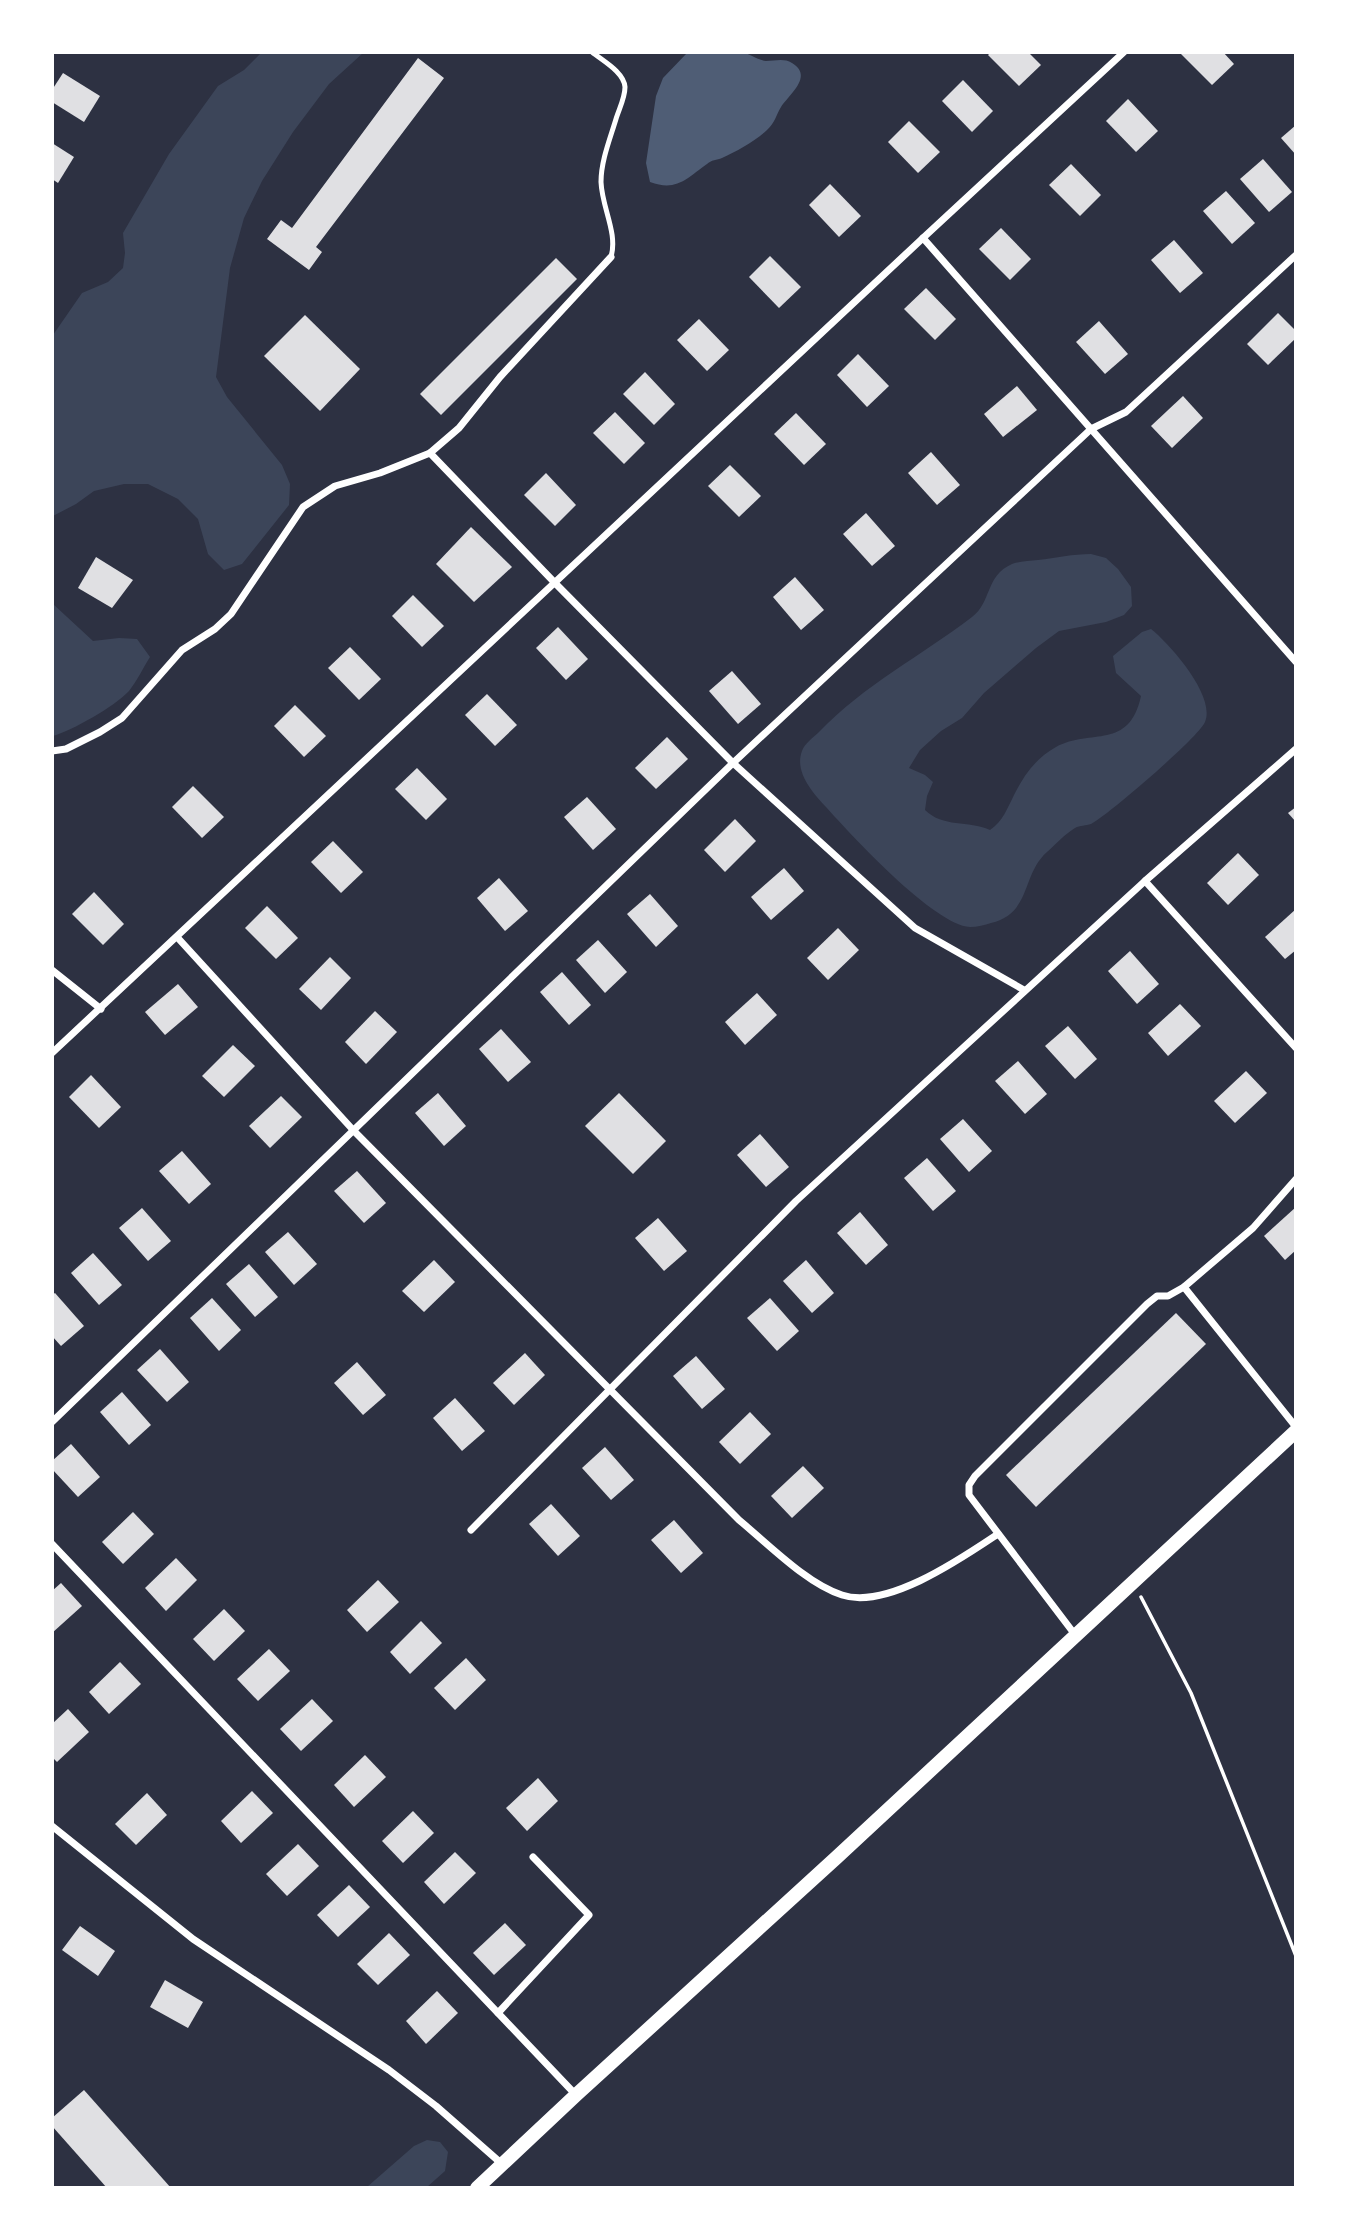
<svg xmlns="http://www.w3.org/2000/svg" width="1348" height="2240" viewBox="0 0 1348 2240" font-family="Manrope,sans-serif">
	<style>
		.green { fill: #3c4559 }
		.water { fill: #4f5d75 }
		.building { fill: #e0e0e3 }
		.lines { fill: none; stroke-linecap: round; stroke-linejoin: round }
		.path { stroke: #fff; stroke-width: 3.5 }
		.service { stroke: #fff; stroke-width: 5 }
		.minor { stroke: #fff; stroke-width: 7 }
		.secondary { stroke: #fff; stroke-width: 14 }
	</style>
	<rect width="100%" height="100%" fill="#2d3142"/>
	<g class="green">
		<path d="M261,53H363L329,84L293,132L262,181L244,218L230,268L216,377L227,397L282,465L290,484L289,505L242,564L224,570L208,554L198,519L178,499L148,484H124L94,491L76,504L53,516V335L82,293L108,282L123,268L125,253L123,233L169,154L218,86L244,70Z"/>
		<path d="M1091,554L1106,558L1118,569L1131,587L1132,606L1124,615L1106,622L1059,631L1036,648L984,693L962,718L941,731L920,750L909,768L925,775L933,782L927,796L925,810C943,828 968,820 990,830C1003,821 1007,809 1014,795C1024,775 1036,758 1056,747C1091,728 1129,751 1141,696L1116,673L1113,656L1142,632L1151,629C1170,644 1216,696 1205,722C1199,737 1107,816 1091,824C1086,826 1080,825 1075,828C1065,834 1056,844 1047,852C1021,875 1032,913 991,923C985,925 977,927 970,927C934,925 851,835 826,807C813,793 794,772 802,751C804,744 814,737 819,732C864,685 921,656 972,617C992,602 985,576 1012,564C1019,561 1030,561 1038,560C1056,558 1073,554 1091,554Z"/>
		<path d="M53,604L93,641L119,638L137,639L150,657C143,668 137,681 129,691C114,707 73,730 53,736Z"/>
		<path d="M427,2140L440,2142L448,2152L445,2171L427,2187H367L414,2146Z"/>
	</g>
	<path class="water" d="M687,53C705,52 723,51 741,52C749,53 757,60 766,61C775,61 784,58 792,63C814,76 789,95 781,107C776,115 775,123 767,130C755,141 737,151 722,158C717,160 711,160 707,164C687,178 677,192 650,182L646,163L656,96L663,78Z"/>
	<g class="building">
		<path d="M991,52H1028L1041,65L1019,86L988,55Z"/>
		<path d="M1183,52H1223L1234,64L1212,85L1181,54Z"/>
		<path d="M418,58L444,78L316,247L322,252L309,270L267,239L281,220L292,228Z"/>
		<path d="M63,73L100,96L84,122L52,102V90Z"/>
		<path d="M963,80L993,111L972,132L942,101Z"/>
		<path d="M1128,99L1158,131L1136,152L1106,121Z"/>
		<path d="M909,121L940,152L918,173L888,142Z"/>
		<path d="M1296,125V155L1281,138Z"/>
		<path d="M52,143L74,157L58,183L52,179Z"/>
		<path d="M1263,159L1292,192L1269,212L1240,179Z"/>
		<path d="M1071,164L1101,195L1080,216L1049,185Z"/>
		<path d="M830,184L861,216L839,237L809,205Z"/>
		<path d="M1226,191L1255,223L1232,244L1203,211Z"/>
		<path d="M1001,228L1031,259L1010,280L979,249Z"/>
		<path d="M1174,240L1203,273L1180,293L1151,260Z"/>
		<path d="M770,256L801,287L779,308L749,277Z"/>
		<path d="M556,258L577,279L441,415L420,394Z"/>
		<path d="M926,288L956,319L935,340L904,309Z"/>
		<path d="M1278,313L1296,331V338L1268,365L1247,344Z"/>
		<path d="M305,315L360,369L320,411L264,356Z"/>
		<path d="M699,319L729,350L707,371L677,340Z"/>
		<path d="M1099,321L1128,354L1105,374L1076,342Z"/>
		<path d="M858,354L889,386L867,407L837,375Z"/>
		<path d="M645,372L675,404L654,425L623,394Z"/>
		<path d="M1017,386L1037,410L1003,437L984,414Z"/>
		<path d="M1183,396L1203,418L1172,448L1151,426Z"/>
		<path d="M615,412L645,443L624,464L593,433Z"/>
		<path d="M796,413L826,444L804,465L774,434Z"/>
		<path d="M931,452L960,485L937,505L908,473Z"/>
		<path d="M730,465L761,496L739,517L708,486Z"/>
		<path d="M546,473L576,505L555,526L524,495Z"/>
		<path d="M866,513L895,546L872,566L843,534Z"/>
		<path d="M471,527L512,567L474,602L436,564Z"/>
		<path d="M96,557L133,580L112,608L78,588Z"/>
		<path d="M795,577L824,610L801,630L773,597Z"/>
		<path d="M413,595L444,626L422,647L392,616Z"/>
		<path d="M558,627L588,659L566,680L536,648Z"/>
		<path d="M350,647L381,679L359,700L328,668Z"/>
		<path d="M732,671L761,704L738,724L709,691Z"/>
		<path d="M487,694L517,725L495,746L465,715Z"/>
		<path d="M295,705L326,736L304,757L274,726Z"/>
		<path d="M667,737L688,759L656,789L635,768Z"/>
		<path d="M417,768L447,799L426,820L395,789Z"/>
		<path d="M193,786L224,817L202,838L172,807Z"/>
		<path d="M587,797L616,829L593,850L564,817Z"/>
		<path d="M1296,807V822L1288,813Z"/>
		<path d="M735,819L756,841L725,872L704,850Z"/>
		<path d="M333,841L363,872L341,893L311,862Z"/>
		<path d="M1238,853L1259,875L1228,905L1207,883Z"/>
		<path d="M784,868L804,891L771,920L751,897Z"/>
		<path d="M499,878L528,911L505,931L477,898Z"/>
		<path d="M94,892L124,924L103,945L72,914Z"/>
		<path d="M650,894L678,926L656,947L627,914Z"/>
		<path d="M267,906L298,938L276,959L245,928Z"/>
		<path d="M1296,909V950L1285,959L1265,937Z"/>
		<path d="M838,928L859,950L828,980L807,958Z"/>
		<path d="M598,940L627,972L605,993L576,960Z"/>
		<path d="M1130,951L1159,984L1137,1004L1108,971Z"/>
		<path d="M330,957L351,978L321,1010L299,989Z"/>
		<path d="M562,972L591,1005L569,1025L540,992Z"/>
		<path d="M178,984L198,1007L165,1035L145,1012Z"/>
		<path d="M757,993L777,1015L745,1045L725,1022Z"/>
		<path d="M1180,1004L1201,1026L1168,1056L1148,1033Z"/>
		<path d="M375,1011L397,1032L366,1064L345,1042Z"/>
		<path d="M1068,1026L1097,1059L1075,1079L1045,1046Z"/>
		<path d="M501,1029L531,1062L508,1082L479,1049Z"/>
		<path d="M233,1045L255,1066L224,1097L202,1076Z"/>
		<path d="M1018,1061L1047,1094L1025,1114L995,1081Z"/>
		<path d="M1246,1071L1267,1093L1235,1123L1214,1101Z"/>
		<path d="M91,1075L121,1107L99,1128L69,1097Z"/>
		<path d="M438,1093L466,1126L444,1146L415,1113Z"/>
		<path d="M619,1093L666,1141L633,1174L585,1126Z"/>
		<path d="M281,1096L302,1117L270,1148L249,1126Z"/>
		<path d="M963,1119L992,1151L969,1172L940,1139Z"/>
		<path d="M760,1134L789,1167L766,1187L737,1155Z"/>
		<path d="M182,1151L211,1184L189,1204L159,1171Z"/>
		<path d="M927,1158L956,1191L933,1211L904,1178Z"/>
		<path d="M357,1171L386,1203L364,1223L334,1191Z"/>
		<path d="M1296,1207V1250L1285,1260L1264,1236Z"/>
		<path d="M142,1208L171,1241L148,1261L119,1228Z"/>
		<path d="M860,1212L888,1245L866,1265L837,1233Z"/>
		<path d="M658,1218L687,1251L664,1271L635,1238Z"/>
		<path d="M288,1232L317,1264L294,1285L265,1252Z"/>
		<path d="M93,1253L122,1285L99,1305L71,1273Z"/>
		<path d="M434,1260L455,1282L424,1312L402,1291Z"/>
		<path d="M806,1260L834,1293L812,1313L783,1281Z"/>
		<path d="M249,1264L278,1297L255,1317L226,1284Z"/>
		<path d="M55,1293L84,1326L61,1346L52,1336V1295Z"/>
		<path d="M212,1298L241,1330L219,1351L190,1318Z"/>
		<path d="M770,1298L799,1331L777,1351L747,1318Z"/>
		<path d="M1176,1313L1206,1344L1036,1507L1006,1475Z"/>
		<path d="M160,1349L189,1382L167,1402L137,1370Z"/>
		<path d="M525,1353L545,1375L514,1405L493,1383Z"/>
		<path d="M696,1356L725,1389L702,1409L673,1376Z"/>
		<path d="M357,1362L386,1395L363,1415L334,1383Z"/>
		<path d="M122,1392L151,1425L129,1445L100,1412Z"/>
		<path d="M455,1398L485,1431L462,1451L433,1418Z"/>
		<path d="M750,1412L771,1434L740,1464L719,1442Z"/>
		<path d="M71,1444L100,1477L78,1497L52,1469V1461Z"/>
		<path d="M605,1447L634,1480L611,1500L582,1468Z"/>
		<path d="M803,1466L824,1488L792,1518L771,1496Z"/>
		<path d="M551,1504L580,1536L558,1556L529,1524Z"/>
		<path d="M133,1512L154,1534L123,1564L102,1542Z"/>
		<path d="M674,1520L703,1553L681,1573L651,1540Z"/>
		<path d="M176,1558L197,1580L166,1611L145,1588Z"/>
		<path d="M378,1580L399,1602L367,1632L347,1610Z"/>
		<path d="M61,1583L82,1606L52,1633V1591Z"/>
		<path d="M224,1609L245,1631L214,1661L193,1639Z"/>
		<path d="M421,1621L442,1643L410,1674L390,1652Z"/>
		<path d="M269,1649L290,1671L258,1701L237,1679Z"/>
		<path d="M466,1658L486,1680L455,1710L434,1688Z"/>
		<path d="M120,1662L141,1684L109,1714L89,1692Z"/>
		<path d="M312,1699L333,1721L301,1751L280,1729Z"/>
		<path d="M68,1709L89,1732L57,1762L52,1757V1724Z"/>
		<path d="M365,1755L386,1777L354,1807L334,1785Z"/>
		<path d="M538,1778L558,1801L527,1831L506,1808Z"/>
		<path d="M252,1791L273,1813L241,1843L221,1821Z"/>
		<path d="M147,1793L167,1815L136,1845L115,1824Z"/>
		<path d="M413,1811L434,1833L403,1863L382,1841Z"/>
		<path d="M298,1844L319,1866L287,1896L266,1874Z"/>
		<path d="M455,1852L476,1873L444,1904L424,1882Z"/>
		<path d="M349,1885L370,1907L338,1937L317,1915Z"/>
		<path d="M505,1923L526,1945L494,1975L473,1953Z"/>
		<path d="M80,1926L115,1951L98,1976L62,1950Z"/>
		<path d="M389,1933L410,1955L378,1985L357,1964Z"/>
		<path d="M165,1980L203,2002L188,2028L150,2007Z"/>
		<path d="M437,1991L458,2013L426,2044L406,2021Z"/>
		<path d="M84,2090L171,2188H107L52,2126V2118Z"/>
	</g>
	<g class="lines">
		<path class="path" d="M1141,1597L1191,1693L1296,1956"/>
		<path class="service" d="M592,52C603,61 624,72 625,87C625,98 619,109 616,119C610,139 601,161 601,182C602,208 618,233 611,257"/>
		<g class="minor">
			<path d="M923,238L1296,662"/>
			<path d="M430,453L555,583L733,763L915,928L1024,990"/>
			<path d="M52,751L66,749L100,732L122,718L182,650L215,629L231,614L303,507L335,486L380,473L430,453L459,428L500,377L611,257"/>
			<path d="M1145,881L1296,1048"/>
			<path d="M177,937L354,1131L739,1520C768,1544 807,1584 842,1595C887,1610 962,1558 998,1534"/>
			<path d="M52,970L101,1009"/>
			<path d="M52,1053L923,238L1124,52"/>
			<path d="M1184,1287L1296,1427"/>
			<path d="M52,1422L733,763L1091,429L1126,412L1296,255"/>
			<path d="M471,1530L796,1201L1145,881L1296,749"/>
			<path d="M52,1544L576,2095"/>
			<path d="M1076,1636L969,1495V1485L975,1476L1147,1304L1157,1296H1168L1184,1287L1253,1228L1296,1179"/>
			<path d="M52,1826L193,1939L389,2070L436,2106L502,2164"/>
			<path d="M498,2013L589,1915L533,1857"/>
		</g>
		<path class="secondary" d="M477,2188L576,2095L837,1857L1296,1431"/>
	</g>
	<rect width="1348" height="2240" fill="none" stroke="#ffffff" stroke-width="108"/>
</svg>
